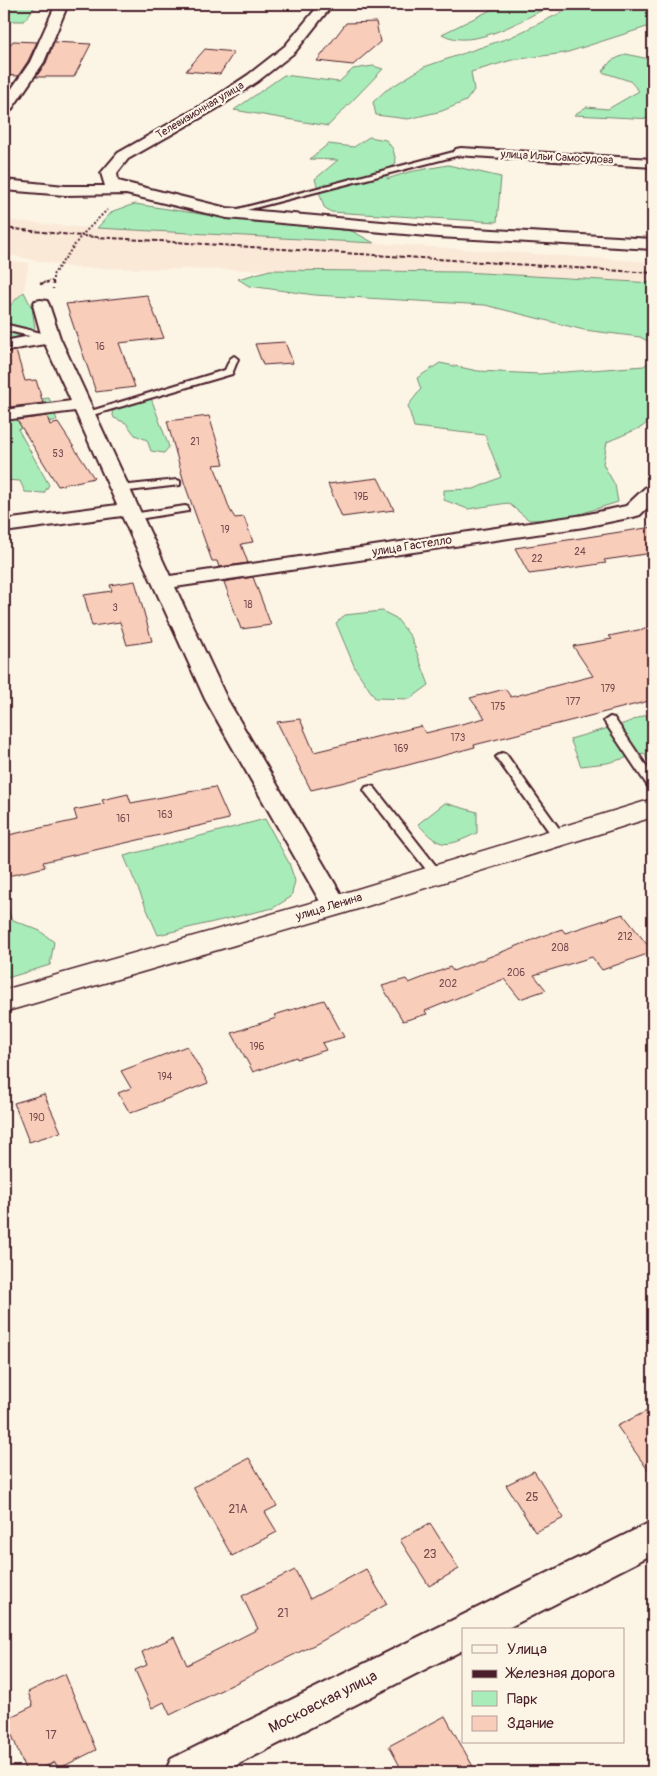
<svg xmlns="http://www.w3.org/2000/svg" width="657" height="1776" viewBox="0 0 657 1776" font-family="Pangolin,sans-serif">
	<style>
		.built { fill: #fbe9d8 }
		.green { fill: #a8edb9; stroke: #798672 }
		.building { fill: #f8cdba; stroke: #4a1f2b }
		.lines { fill: none; stroke-linecap: round; stroke-linejoin: round }
		.service-casing { stroke: #4a1f2b; stroke-width: 4 }
		.minor-casing { stroke: #4a1f2b; stroke-width: 4 }
		.primary-casing { stroke: #4a1f2b; stroke-width: 3 }
		.path-far1 { stroke: #4a1f2b; stroke-width: 2; stroke-dasharray: 2 2; stroke-linecap: butt }
		.path { stroke: #4a1f2b; stroke-width: 2.5; stroke-dasharray: 3 3; stroke-linecap: butt }
		.service { fill: #fcf5e5; fill-rule: evenodd }
		.minor { fill: #fcf5e5; fill-rule: evenodd }
		.primary { fill: #fcf5e5; fill-rule: evenodd }
		.rail { stroke: #4a1f2b; stroke-width: 2; stroke-dasharray: 4.5 2; stroke-linecap: butt }
		.labels { text-anchor: middle; dominant-baseline: central; stroke-width: 4.5; stroke-linejoin: round; paint-order: stroke }
		.number-label { font-size: 10px; fill: #764a4f }
		.far-street-label { font-size: 11px; fill: #4a1f2b; stroke: #fcf5e5 }
		.street-label { font-size: 12px; fill: #4a1f2b; stroke: #fcf5e5 }
		.near-number-label { font-size: 12px; fill: #764a4f }
		.near-street-label { font-size: 15px; fill: #4a1f2b; stroke: #fcf5e5 }
	</style>
	<rect width="100%" height="100%" fill="#fcf5e5"/>
	<filter id="ink" filterUnits="userSpaceOnUse"><feTurbulence type="fractalNoise" baseFrequency=".02" numOctaves="2"/><feDisplacementMap in="SourceGraphic" scale="10" xChannelSelector="R" yChannelSelector="G"/><feConvolveMatrix kernelMatrix="1 2 1 2 8 2 1 2 1" color-interpolation-filters="sRGB"/></filter>
	<g filter="url(#ink)">
		<g class="built">
			<path d="M4,220L78,227L374,243L653,262V283L464,272L74,268L4,254Z"/>
			<path d="M4,260L29,263L24,291L35,328L23,336L4,338Z"/>
		</g>
		<g class="green">
			<path d="M4,4H37L24,21H4Z"/>
			<path d="M503,4H554C525,18 473,52 442,34Z"/>
			<path d="M579,4H653V25L565,53L512,60L471,72L474,90L466,101L442,111L408,119L376,115L373,102L385,91L424,67L511,37Z"/>
			<path d="M626,54L653,60V119L574,115L586,107L608,109L639,91L630,81L602,72L611,61Z"/>
			<path d="M373,66L383,69L328,126L234,110L284,75L339,82L353,69Z"/>
			<path d="M369,137L386,140L393,149L396,162L387,179L409,172L448,165L501,177L497,222L331,212L324,207L315,179L338,160L310,159L328,144L354,147Z"/>
			<path d="M135,204L233,219L352,231L374,243L97,228L113,211Z"/>
			<path d="M270,270L464,272L653,283V344L640,337L584,330L485,305L315,295L249,286L238,279Z"/>
			<path d="M24,292L32,308L35,328L26,334L4,341C4,314 2,311 24,292Z"/>
			<path d="M653,358V417L642,427L607,442L603,464L615,485L618,502L564,519L529,520L508,503L468,509L444,500V490L474,489L501,477L485,435L414,427L408,406L421,389L417,378L440,363L478,371L539,374L644,366Z"/>
			<path d="M49,398L57,420L18,429L49,485L44,493L25,492L20,481L4,480V404Z"/>
			<path d="M151,398L169,447L164,453L151,451L147,440L135,435L126,423L114,418L112,412L119,406Z"/>
			<path d="M382,611L396,618L411,637L429,685L410,699L375,698L355,668L336,623L345,615Z"/>
			<path d="M646,715L653,722V770L644,753L607,763L581,766L570,739L623,724Z"/>
			<path d="M445,803L477,812V833C447,847 441,850 418,824Z"/>
			<path d="M265,819L289,863L295,881L291,897L273,908L158,935L124,856Z"/>
			<path d="M4,897L6,899L11,919L40,931L54,942L50,965L4,979Z"/>
		</g>
		<g class="building">
			<path d="M376,22L380,42L353,65L317,61L346,23Z"/>
			<path d="M13,41L37,42L28,61L18,76L4,75V53Z"/>
			<path d="M54,42L91,44L74,77H36L46,63Z"/>
			<path d="M205,49L234,52L220,74L186,71Z"/>
			<path d="M147,295L164,338L119,343L135,387L96,392L66,304Z"/>
			<path d="M285,342L293,363L263,365L255,344Z"/>
			<path d="M16,351L25,381L36,380L43,403L9,407L4,398V353Z"/>
			<path d="M47,416L50,425L58,423L94,478L58,486L17,420Z"/>
			<path d="M209,416L224,464L214,465L230,510L235,518L244,517L253,542L241,544L248,563L219,567L217,561H212L184,482L167,421Z"/>
			<path d="M378,478L394,510L342,517L328,484Z"/>
			<path d="M653,527V553L604,560L606,563L559,570L529,574L515,548Z"/>
			<path d="M253,577L271,625L241,629L224,582Z"/>
			<path d="M135,581L152,641L127,645L120,622L92,626L84,595L112,591L110,585Z"/>
			<path d="M653,627V700L474,745L475,747L341,783L311,790L277,722L300,719L314,752L421,726L426,733L485,718L470,698L505,689L511,697L593,676L573,646L612,639L609,636Z"/>
			<path d="M215,787L229,819L43,862L45,867L4,877V836L77,820L74,810L104,804L102,800L128,794L131,803Z"/>
			<path d="M623,914L653,952L602,970L592,957L534,975L546,990L520,999L504,979L425,1011L427,1014L403,1021L382,986L406,979L409,983L450,967L453,971L553,932L562,929L565,933Z"/>
			<path d="M324,1000L344,1037L322,1043L326,1050L297,1059L296,1057L253,1072L232,1033L276,1018L274,1015Z"/>
			<path d="M187,1046L208,1083L130,1113L118,1093L131,1088L121,1071Z"/>
			<path d="M44,1094L61,1132L29,1142L14,1103Z"/>
			<path d="M653,1408V1477L617,1426Z"/>
			<path d="M249,1458L277,1506L265,1512L277,1532L232,1556L193,1487Z"/>
			<path d="M534,1471L564,1518L535,1532L506,1485Z"/>
			<path d="M430,1523L459,1569L429,1586L400,1540Z"/>
			<path d="M366,1569L387,1604L320,1642L170,1715L164,1702L152,1708L135,1670L147,1665L142,1652L174,1637L187,1665L258,1629L242,1596L295,1570L310,1599Z"/>
			<path d="M65,1674L96,1750L58,1769L55,1762L34,1772H26L6,1719L33,1706L28,1692Z"/>
			<path d="M445,1716L476,1772H403L389,1746Z"/>
		</g>
		<g class="lines">
			<defs>
				<g id="service">
					<path d="M461,150L465,152L464,154L227,215L223,213Z"/>
					<path d="M4,324L54,336L55,338L51,341L4,330Z"/>
					<path d="M234,356L238,359L232,374L89,416H83L81,414L225,370L230,359Z"/>
					<path d="M177,480L180,481V485L120,492L115,489L120,486Z"/>
					<path d="M185,506L188,507V511L132,520L127,517L132,514Z"/>
					<path d="M610,717L614,718L653,776V789L649,788L604,721Z"/>
					<path d="M502,753L506,754L563,834L565,837L563,840H555L498,760L496,757Z"/>
					<path d="M370,786L374,787L440,871L442,874L440,877H432L366,793L364,790L366,787Z"/>
				</g>
				<g id="minor">
					<path d="M56,4H68L44,62L9,113L4,114V100L30,62Z"/>
					<path d="M320,4H333L295,52L258,81L216,109L128,159L117,173L118,181L227,208L438,227L653,239V249L438,237L227,218L126,194L65,195L4,190V180L65,186H105L101,173L118,153L206,103L248,75L285,46Z"/>
					<path d="M461,148L653,159V167L456,155L454,152L456,149Z"/>
					<path d="M41,300L47,301L49,305L60,338L170,576L584,515L626,506L646,487L653,485V502L640,515L633,517L584,527L175,587L227,699L348,906L344,912L335,915L326,912L205,699L122,516L4,532V520L117,505L75,411L4,420V410L71,401L45,344L4,351V341L41,334L33,305L35,301Z"/>
					<path d="M653,1521V1554L504,1630H463V1650L223,1772H165L171,1759Z"/>
				</g>
				<path id="primary" d="M653,799V817L345,913L4,1012V990L328,898Z"/>
			</defs>
			<use href="#service" class="service-casing"/>
			<use href="#minor" class="minor-casing"/>
			<use href="#primary" class="primary-casing"/>
			<g class="path-far1">
				<path d="M43,283L52,281"/>
				<path d="M53,283V275L81,236L107,210"/>
			</g>
			<g class="path">
				<path d="M53,282V289"/>
				<path d="M40,284L48,282"/>
			</g>
			<use href="#service" class="service"/>
			<use href="#minor" class="minor"/>
			<use href="#primary" class="primary"/>
			<path class="rail" d="M4,228L81,236L653,273"/>
		</g>
	</g>
	<g class="labels">
		<g class="number-label">
			<text x="100" y="347">16</text>
			<text x="195" y="442">21</text>
			<text x="58" y="454">53</text>
			<text x="361" y="497">19Б</text>
			<text x="225" y="530">19</text>
			<text x="580" y="552">24</text>
			<text x="537" y="559">22</text>
			<text x="248" y="605">18</text>
			<text x="115" y="608">3</text>
			<text x="608" y="689">179</text>
			<text x="573" y="702">177</text>
			<text x="498" y="707">175</text>
			<text x="458" y="738">173</text>
			<text x="401" y="749">169</text>
			<text x="165" y="815">163</text>
			<text x="123" y="819">161</text>
			<text x="625" y="937">212</text>
			<text x="560" y="948">208</text>
			<text x="516" y="973">206</text>
			<text x="448" y="984">202</text>
			<text x="257" y="1047">196</text>
			<text x="165" y="1077">194</text>
			<text x="37" y="1118">190</text>
		</g>
		<g class="far-street-label">
			<text transform="translate(200 110) rotate(-31)">Телевизионная улица</text>
			<text transform="translate(557 157) rotate(3)">улица Ильи Самосудова</text>
		</g>
		<g class="street-label">
			<text transform="translate(412 546) rotate(-9)">улица Гастелло</text>
			<text transform="translate(329 907) rotate(-17)">улица Ленина</text>
		</g>
		<g class="near-number-label">
			<text x="532" y="1497">25</text>
			<text x="238" y="1509">21А</text>
			<text x="430" y="1554">23</text>
			<text x="283" y="1613">21</text>
			<text x="51" y="1735">17</text>
		</g>
		<g class="near-street-label">
			<text transform="translate(323 1702) rotate(-27)">Московская улица</text>
		</g>
	</g>
	<rect width="657" height="1776" fill="none" stroke="#fcf5e5" stroke-width="20"/>
	<rect x="10" y="10" width="637" height="1756" fill="none" stroke="#4a1f2b" stroke-width="2" filter="url(#ink)"/>
	<rect x="462" y="1628" width="162" height="115" fill="#fcf5e5" stroke="#b59f9b"/>
	<rect x="472" y="1645" width="25" height="8" fill="#fcf5e5" stroke="#b59f9b"/>
	<text x="507" y="1654" font-size="15" fill="#4a1f2b">Улица</text>
	<rect x="472" y="1670" width="25" height="8" fill="#4a1f2b" stroke="#b59f9b"/>
	<text x="507" y="1678" font-size="15" fill="#4a1f2b">Железная дорога</text>
	<rect x="472" y="1691" width="25" height="15" fill="#a8edb9" stroke="#b59f9b"/>
	<text x="507" y="1704" font-size="15" fill="#4a1f2b">Парк</text>
	<rect x="472" y="1716" width="25" height="15" fill="#f8cdba" stroke="#b59f9b"/>
	<text x="507" y="1728" font-size="15" fill="#4a1f2b">Здание</text>
</svg>
